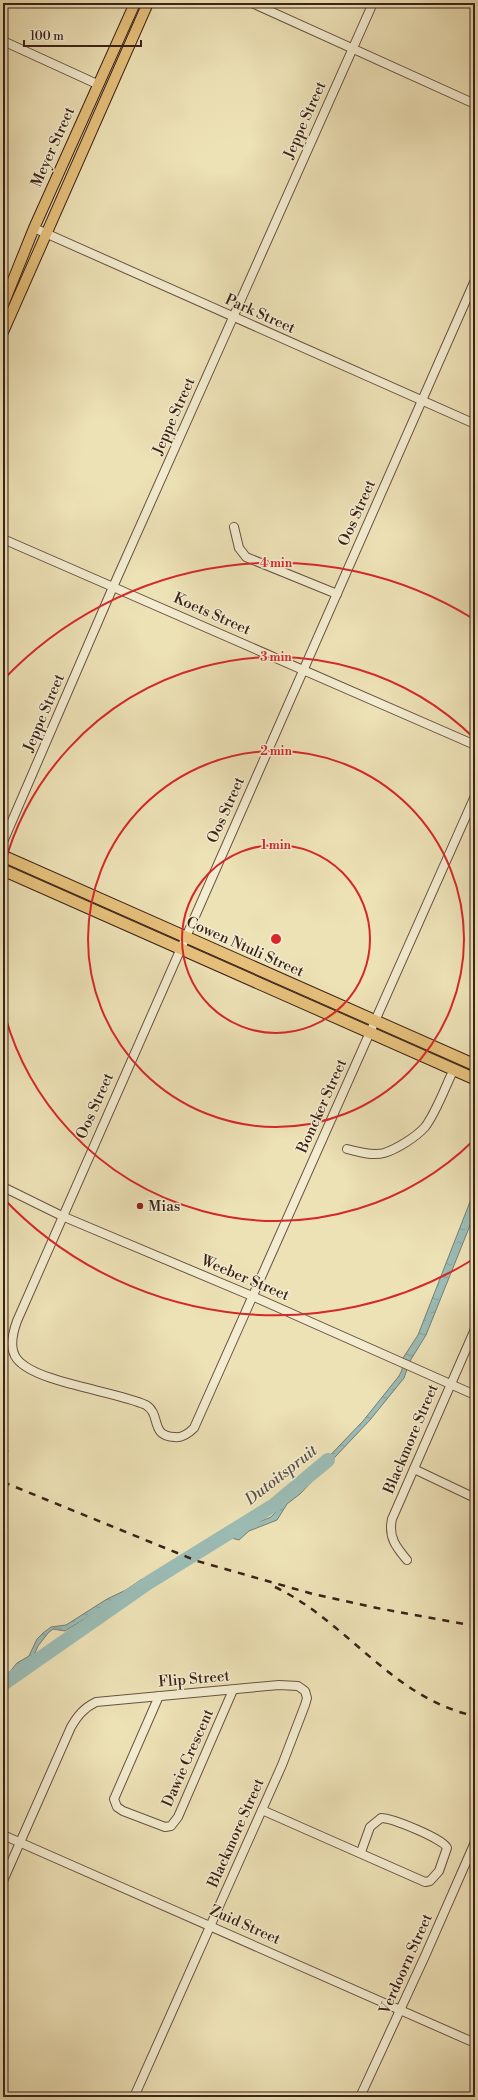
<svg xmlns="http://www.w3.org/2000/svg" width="478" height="2100" viewBox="0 0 478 2100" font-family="'Libre Bodoni',serif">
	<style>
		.water { fill: url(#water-ripples); stroke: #757e76 }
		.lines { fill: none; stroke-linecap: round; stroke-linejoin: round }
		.river { stroke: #9bbcb5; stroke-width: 14 }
		.minor-casing { stroke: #685240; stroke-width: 10 }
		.major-casing { stroke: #3b2218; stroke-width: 12 }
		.highway-casing { stroke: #3b2218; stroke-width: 13 }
		.minor { stroke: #f3ecd0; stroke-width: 8 }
		.major { stroke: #e6c07b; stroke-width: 10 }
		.highway { stroke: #e6c07b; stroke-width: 11 }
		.rail { stroke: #3b2218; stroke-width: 2.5; stroke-dasharray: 7 7; stroke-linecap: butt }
		.ring { fill: none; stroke: #d62828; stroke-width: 2 }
		.poi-dot { fill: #8f2418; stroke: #f3ecd0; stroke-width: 1.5 }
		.labels { text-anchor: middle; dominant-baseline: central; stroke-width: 3; stroke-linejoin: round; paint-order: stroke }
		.street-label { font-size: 15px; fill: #3b2218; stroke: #f3ecd0 }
		.poi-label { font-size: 15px; fill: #3b2218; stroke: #f3ecd0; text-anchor: start }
		.water-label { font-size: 16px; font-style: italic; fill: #585047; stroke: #f3ecd0 }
		.centre { fill: #d62828; stroke: #f3ecd0; stroke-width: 2 }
		.ring-label { font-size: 12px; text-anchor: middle; font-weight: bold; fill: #d62828; stroke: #f3ecd0; stroke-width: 3; stroke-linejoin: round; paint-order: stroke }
	</style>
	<defs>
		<pattern id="water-ripples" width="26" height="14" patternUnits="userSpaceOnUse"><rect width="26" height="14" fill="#9bbcb5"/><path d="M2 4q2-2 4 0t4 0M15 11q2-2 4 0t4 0" fill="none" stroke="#86a19b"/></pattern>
	</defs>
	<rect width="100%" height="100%" fill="#ede1b6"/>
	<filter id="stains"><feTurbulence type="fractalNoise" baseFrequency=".005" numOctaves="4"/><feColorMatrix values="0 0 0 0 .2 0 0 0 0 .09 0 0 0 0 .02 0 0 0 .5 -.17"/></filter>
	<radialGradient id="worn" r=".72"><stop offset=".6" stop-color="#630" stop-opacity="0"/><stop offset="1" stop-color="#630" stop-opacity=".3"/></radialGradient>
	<g class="water">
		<path d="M475,1189V1210L469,1228L426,1335L410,1361L404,1378L370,1420L300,1494L287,1504L277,1520L249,1531L239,1540L231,1538L254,1524L271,1517L363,1421L399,1376L402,1370L403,1358L418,1335Z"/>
		<path d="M142,1579L148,1587L107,1605L65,1631L53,1629L48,1633L38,1646L32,1660L18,1668L13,1675L9,1686L3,1690V1680L17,1663L29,1656L37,1639L43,1633L51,1627L66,1625L107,1599L126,1590Z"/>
	</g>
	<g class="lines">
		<path class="river" d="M3,1684L148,1583L274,1505L328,1460"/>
		<defs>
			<g id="minor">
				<path d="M252,3L475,104"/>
				<path d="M3,41L97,84"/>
				<path d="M34,228L475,424"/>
				<path d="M475,280L17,1321C13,1332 9,1349 17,1359C36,1383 116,1391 146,1405C162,1415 149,1436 175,1437C182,1438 189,1433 194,1428L475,796"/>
				<path d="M234,527L239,548L246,557L337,594"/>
				<path d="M3,539L475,745"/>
				<path d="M3,842L113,587L373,3"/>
				<path d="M347,1149C358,1152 373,1156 384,1153C397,1149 416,1137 425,1127C437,1111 445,1087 454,1069"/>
				<path d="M3,1187L62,1216L252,1296L475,1395"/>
				<path d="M414,1469L475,1498"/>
				<path d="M407,1560C396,1547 388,1537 392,1519L475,1329"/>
				<path d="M159,1696L114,1799L117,1807L123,1811L165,1827L171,1826L178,1817L233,1690"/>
				<path d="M262,1810L425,1882L430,1881L439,1871L447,1848C444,1839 392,1818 381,1818L370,1827L361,1852"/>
				<path d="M3,1835L475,2043"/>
				<path d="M3,1881L71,1727C78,1715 84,1708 96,1702L279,1685L298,1686L305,1691L307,1698L305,1705L282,1765L134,2097"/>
				<path d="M360,2097L425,1956L475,1842"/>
			</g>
			<g id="major">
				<path d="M3,305L34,228L135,3"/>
				<path d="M3,332L148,3"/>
			</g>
			<g id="highway">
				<path d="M3,856L475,1065"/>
				<path d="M3,870L475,1079"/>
			</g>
		</defs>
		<use href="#minor" class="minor-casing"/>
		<use href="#major" class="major-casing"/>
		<use href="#highway" class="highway-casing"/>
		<use href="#minor" class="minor"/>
		<use href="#major" class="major"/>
		<use href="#highway" class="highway"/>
		<g class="rail">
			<path d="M3,1450L8,1452"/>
			<path d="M3,1482L197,1561L313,1594L377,1608L475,1626"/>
			<path d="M275,1587C348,1622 393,1699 475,1716"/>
		</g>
	</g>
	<g class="ring">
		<circle cx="276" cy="939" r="94"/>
		<circle cx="276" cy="939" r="188"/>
		<path d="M474 1140A282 282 0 0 1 4 1012M4 866A282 282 0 0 1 474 738"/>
		<path d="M472 1260A376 376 0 0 1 3 1198M3 680A376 376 0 0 1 472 618"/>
	</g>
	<circle class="poi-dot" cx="140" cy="1206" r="4"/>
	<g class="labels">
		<g class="street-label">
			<text transform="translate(305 120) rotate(-66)">Jeppe Street</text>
			<text transform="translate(53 147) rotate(-66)">Meyer Street</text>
			<text transform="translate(260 314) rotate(24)">Park Street</text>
			<text transform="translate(174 416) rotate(-66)">Jeppe Street</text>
			<text transform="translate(357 513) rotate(-66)">Oos Street</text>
			<text transform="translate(212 614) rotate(24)">Koets Street</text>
			<text transform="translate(44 713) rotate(-67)">Jeppe Street</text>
			<text transform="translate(226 810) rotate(-66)">Oos Street</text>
			<text transform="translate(245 947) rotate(24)">Cowen Ntuli Street</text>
			<text transform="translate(95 1106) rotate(-66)">Oos Street</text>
			<text transform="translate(322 1106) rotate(-66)">Boncker Street</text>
			<text transform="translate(245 1278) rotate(23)">Weeber Street</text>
			<text transform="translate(411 1439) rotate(-67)">Blackmore Street</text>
			<text transform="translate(194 1679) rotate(-5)">Flip Street</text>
			<text transform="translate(188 1758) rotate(-66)">Dawie Crescent</text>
			<text transform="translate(236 1833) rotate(-66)">Blackmore Street</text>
			<text transform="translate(245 1925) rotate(24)">Zuid Street</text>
			<text transform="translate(406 1964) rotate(-66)">Verdoorn Street</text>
		</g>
		<g class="poi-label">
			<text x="148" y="1206">Mias</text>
		</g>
		<g class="water-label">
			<text transform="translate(281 1475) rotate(-38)">Dutoitspruit</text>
		</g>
	</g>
	<circle cx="276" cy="939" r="6" class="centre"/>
	<g class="ring-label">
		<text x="276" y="567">4 min</text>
		<text x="276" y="661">3 min</text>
		<text x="276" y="755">2 min</text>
		<text x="276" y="849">1 min</text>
	</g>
	<rect width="478" height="2100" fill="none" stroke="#ede1b6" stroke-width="16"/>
	<rect x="4" y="4" width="470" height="2092" fill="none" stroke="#3b2218" stroke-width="2"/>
	<rect x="8" y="8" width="462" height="2084" fill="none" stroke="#3b2218"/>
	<path d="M24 40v6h117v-6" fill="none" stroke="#3b2218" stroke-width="2"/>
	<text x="30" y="40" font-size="12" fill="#3b2218" stroke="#f3ecd0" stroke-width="3" paint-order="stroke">100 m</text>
	<rect width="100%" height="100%" filter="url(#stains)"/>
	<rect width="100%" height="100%" fill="url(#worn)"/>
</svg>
